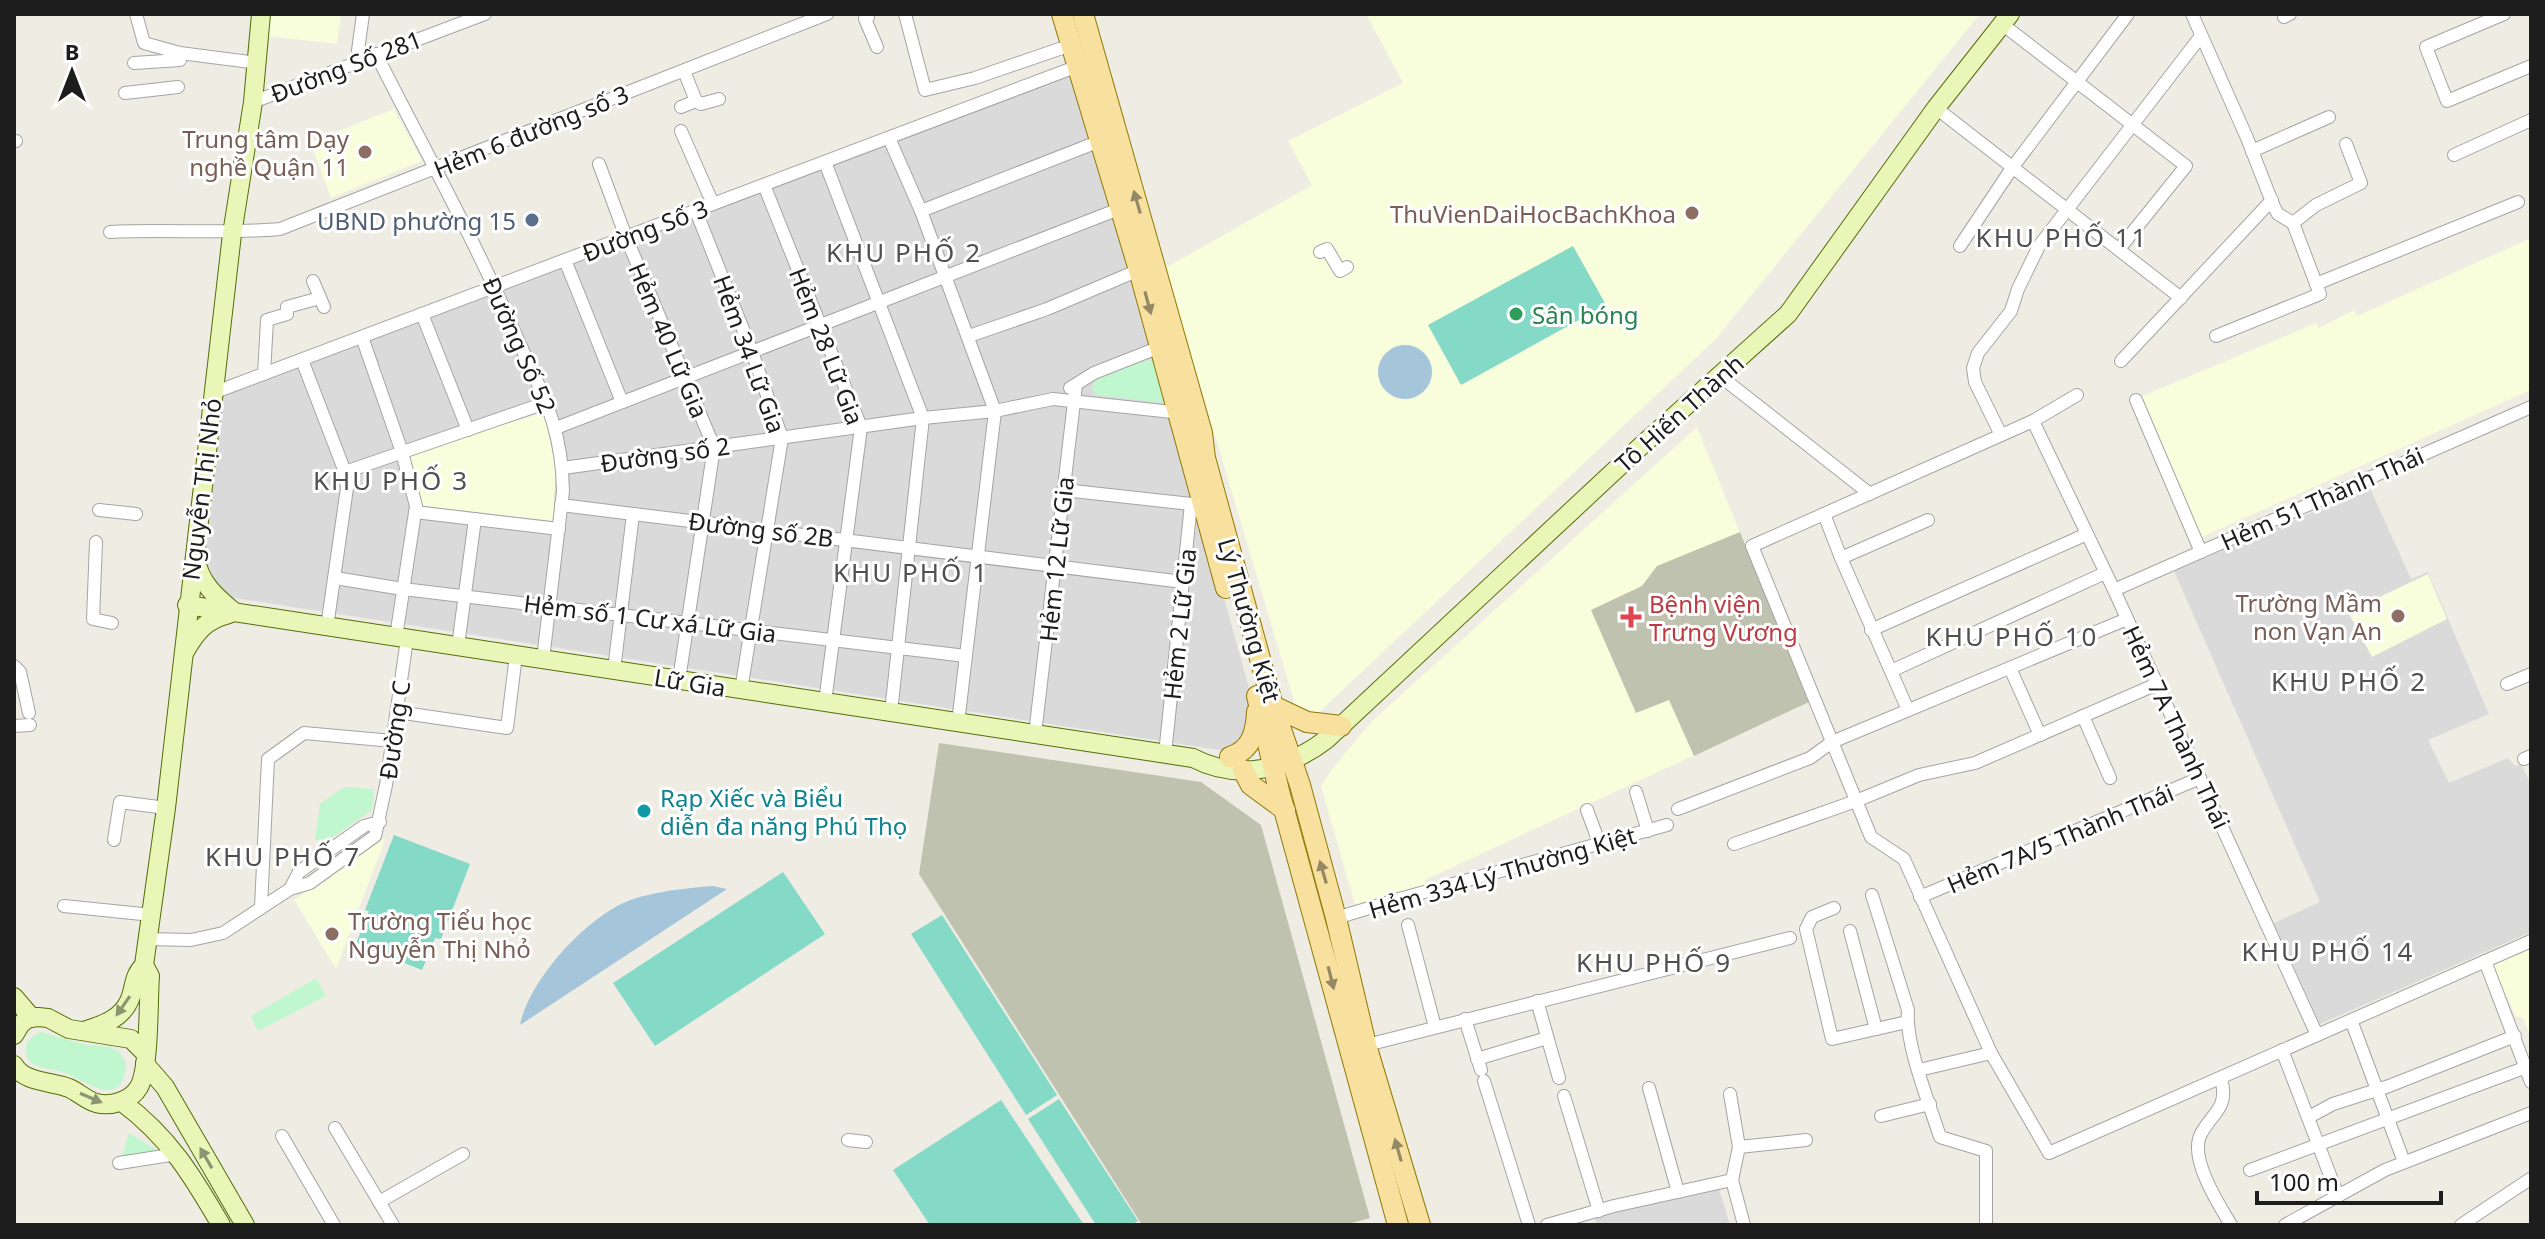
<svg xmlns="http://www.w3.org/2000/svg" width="2545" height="1239" viewBox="0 0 2545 1239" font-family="'Noto Sans',sans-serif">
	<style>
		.residential { fill: #dbdada }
		.education { fill: #f8fddc }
		.construction { fill: #bfc2af }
		.park { fill: #c1f7ce }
		.pitch { fill: #84dac7 }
		.water { fill: #a5c5da }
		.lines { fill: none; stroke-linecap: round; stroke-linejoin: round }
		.street-casing { stroke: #a4a4a4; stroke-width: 14 }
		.secondary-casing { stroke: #536e09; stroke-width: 20 }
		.primary-casing { stroke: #8f7906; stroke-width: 22 }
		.street { stroke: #fff; stroke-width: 12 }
		.secondary { stroke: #e9f6b8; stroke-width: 18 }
		.primary { stroke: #f8e09e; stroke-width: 20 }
		.oneway { fill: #958864 }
		.oneway2 { fill: #8d9472 }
		.education-dot { fill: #8d6e63; stroke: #fff; stroke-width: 3 }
		.service-dot { fill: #5c6f8a; stroke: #fff; stroke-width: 3 }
		.leisure-dot { fill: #2e9e5b; stroke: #fff; stroke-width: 3 }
		.health-dot { fill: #e0444e; stroke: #fff; stroke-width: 3 }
		.culture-dot { fill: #0f9aa8; stroke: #fff; stroke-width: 3 }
		.labels { text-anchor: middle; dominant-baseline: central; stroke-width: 6; stroke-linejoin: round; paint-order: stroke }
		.street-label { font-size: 24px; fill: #1d1d1d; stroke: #fff }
		.education-label { font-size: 24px; fill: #785e54; stroke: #fff; text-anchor: end }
		.service-label { font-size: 24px; fill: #4e5e75; stroke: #fff; text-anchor: end }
		.leisure-label { font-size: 24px; fill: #27864d; stroke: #fff; text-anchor: start }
		.health-label { font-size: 24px; fill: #be3a42; stroke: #fff; text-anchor: start }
		.culture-label { font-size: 24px; fill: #0d838f; stroke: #fff; text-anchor: start }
		.neighbourhood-label { font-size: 26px; letter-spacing: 2px; fill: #505050; stroke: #fff }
	</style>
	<rect width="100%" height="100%" fill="#eeece3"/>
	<g class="residential">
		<path d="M1077,69L1259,724L1232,752L209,594L197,579L220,393Z"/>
		<path d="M2370,488L2411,579L2428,572L2489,714L2428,740L2449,783L2508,758L2515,766L2521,764L2531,785V932L2320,1024L2274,923L2320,902L2174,571Z"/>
		<path d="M1719,1189L1730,1225H1597L1594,1215Z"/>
	</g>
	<g class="education">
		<path d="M269,14H341L337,44L267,36Z"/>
		<path d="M1366,14H1980L1715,340L1316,715L1297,711L1165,268L1312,185L1288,141L1403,83Z"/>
		<path d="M394,109L422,161L331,198L310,142Z"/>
		<path d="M2531,238V390L2200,538L2138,398L2316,323L2319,328L2354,310L2357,316Z"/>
		<path d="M544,412L556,469L553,521L423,506L409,453Z"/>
		<path d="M1697,427L1809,702L1425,880L1427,887L1356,909L1321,786L1332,769L1372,721Z"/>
		<path d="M2428,574L2447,619L2372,657L2348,612Z"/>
		<path d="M386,837L336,969L294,900Z"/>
		<path d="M2531,948V1037L2522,1017H2516L2493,965Z"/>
	</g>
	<g class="construction">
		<path d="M1740,532L1809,702L1694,756L1669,700L1636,713L1591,610L1642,586L1657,566Z"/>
		<path d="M939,743L1201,782L1261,825L1370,1218L1344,1225H1142L919,874Z"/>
	</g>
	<g class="park">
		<path d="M1147,359L1156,364L1163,403L1095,395L1092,388L1095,380Z"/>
		<path d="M344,787L374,789L372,810L327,841L315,840L320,804Z"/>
		<path d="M316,978L326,996L258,1031L251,1016Z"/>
		<path d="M40,1032L87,1045L110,1047L120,1053L126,1063C123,1110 91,1084 66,1073C52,1067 27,1071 26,1051C25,1040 32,1037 40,1032Z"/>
		<path d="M129,1133L163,1154L122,1157Z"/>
	</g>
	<g class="pitch">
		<path d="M1573,246L1606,305L1461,385L1428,325Z"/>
		<path d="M394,835L470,864L441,939L435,938L422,970L356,944L369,911L365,910Z"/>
		<path d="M783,872L825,934L655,1046L613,983Z"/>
		<path d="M942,915L1057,1095L1026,1115L911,934Z"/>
		<path d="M1059,1099L1138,1221L1131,1225H1096L1028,1119Z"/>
		<path d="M1001,1100L1084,1225H930L893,1170Z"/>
	</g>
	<g class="water">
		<circle cx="1405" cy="372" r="27"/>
		<path d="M713,886L727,889L520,1025C529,979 589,914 633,899C658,891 687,888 713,886Z"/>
	</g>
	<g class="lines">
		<defs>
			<g id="street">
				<path d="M136,14L144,43L180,53L258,63"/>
				<path d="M867,14L868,17L865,19L877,47"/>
				<path d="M905,14L925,90L975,78L1071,45"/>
				<path d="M2192,14L2247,138L2274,207L2278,214L2293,223L2320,294L2216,336"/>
				<path d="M2504,14L2426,47L2447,101L2531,66"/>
				<path d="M2284,17L2290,14"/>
				<path d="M2002,24L2186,166L2119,249"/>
				<path d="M376,54C424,149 476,242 518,340C543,396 562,426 563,491L543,659"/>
				<path d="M134,63L180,60"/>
				<path d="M356,65L363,14"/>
				<path d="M684,71L696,101"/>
				<path d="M125,93L178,87"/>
				<path d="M253,102L485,14"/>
				<path d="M681,107L696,101L701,104L719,99"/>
				<path d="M1936,108L2181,298"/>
				<path d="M681,131L713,204"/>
				<path d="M889,138L921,211L995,411L958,723"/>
				<path d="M14,141H16"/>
				<path d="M2252,151L2329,117"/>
				<path d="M2454,155L2531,120"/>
				<path d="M825,162L923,418L891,712"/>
				<path d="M599,164L626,237L714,447L679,680"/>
				<path d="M764,185L861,427L825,702"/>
				<path d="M696,211L752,352L782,438L741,690"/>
				<path d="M921,211L1100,141"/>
				<path d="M2293,223L2316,205L2361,183L2346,144"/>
				<path d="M110,232C167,229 223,234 280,229L827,14"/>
				<path d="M1960,246L2012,168L2128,14"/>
				<path d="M1320,252L1327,249L1340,271L1347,267"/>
				<path d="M565,260L622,402"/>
				<path d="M313,281L324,307"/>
				<path d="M2316,284L2518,202"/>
				<path d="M422,314L468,430"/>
				<path d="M969,336L1047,309L1139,270"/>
				<path d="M362,337L402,452L416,506L396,637"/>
				<path d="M302,360L345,472L347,488L327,627"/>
				<path d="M2121,361L2272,200"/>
				<path d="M264,374L267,320L287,314V307L320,298"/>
				<path d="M1720,376L1870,494"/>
				<path d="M1070,388L1094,373L1165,345"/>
				<path d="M213,393L1078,66"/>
				<path d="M2077,395L2033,421L1752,546L1871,837L1904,859L1991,1053L2049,1153L2531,941"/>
				<path d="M2136,400L2201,552"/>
				<path d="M2033,421L2114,590L2317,1035"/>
				<path d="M556,428L1119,209"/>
				<path d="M2001,435L1975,382L1973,368L1978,353L2011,311L2018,289L2039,246L2201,36"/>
				<path d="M563,468L923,418L995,411L1053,399L1181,413"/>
				<path d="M345,472L548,402"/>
				<path d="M1064,490L1191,504"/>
				<path d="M561,505L1183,582"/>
				<path d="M99,510L136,514"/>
				<path d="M415,512L559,529"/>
				<path d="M1824,514L1841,558L1908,710"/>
				<path d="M96,542L93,619L112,623"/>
				<path d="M1841,558L1928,520"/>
				<path d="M335,578L403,589L966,656"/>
				<path d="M2114,590L2531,407"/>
				<path d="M1871,630L2087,534"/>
				<path d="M458,646L475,519"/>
				<path d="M14,666L20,672L29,713"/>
				<path d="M2010,668L2040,735"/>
				<path d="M614,670L633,514"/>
				<path d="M1891,671L2105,573"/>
				<path d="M2507,684L2531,674"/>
				<path d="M397,712L507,728L516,655"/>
				<path d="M2083,716L2110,778"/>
				<path d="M14,726L30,725"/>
				<path d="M1035,734L1076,385"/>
				<path d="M1165,754L1191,504L1201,502"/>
				<path d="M2524,759L2531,756"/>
				<path d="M1636,792L1648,831"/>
				<path d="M1678,809L1810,758L1832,742L2127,619"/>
				<path d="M1587,810L1600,845"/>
				<path d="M114,840L120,802L166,808"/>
				<path d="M1734,844L1856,801L1919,775L1975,763L2157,684"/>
				<path d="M290,889L299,872L364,826L380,822"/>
				<path d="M1872,895L1908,1010C1905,1045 1929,1102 1940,1137L1986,1151V1225"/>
				<path d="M1920,897L2200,778"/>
				<path d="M64,906L152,915"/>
				<path d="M261,907L268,759L304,733L393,741"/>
				<path d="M1834,908L1812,917L1806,929L1832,1039L1907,1022"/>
				<path d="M1336,918L1399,899L1667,825"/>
				<path d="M1408,925L1435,1027"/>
				<path d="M1850,931L1876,1029"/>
				<path d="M148,939L191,940L223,933L290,889L310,883L375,836L386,785L407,639"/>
				<path d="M2485,961L2531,1082"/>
				<path d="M1537,1001L1559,1078"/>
				<path d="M1465,1019L1481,1070"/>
				<path d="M2351,1020L2404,1162"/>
				<path d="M1363,1046L1790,938"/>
				<path d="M2282,1050L2338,1196"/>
				<path d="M1477,1059L1547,1038"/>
				<path d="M1919,1070L1991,1053"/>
				<path d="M2221,1079C2230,1109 2210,1114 2200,1136C2190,1160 2219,1205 2231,1225"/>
				<path d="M1484,1081L1529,1225"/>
				<path d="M1649,1088L1678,1192"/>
				<path d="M1730,1094L1739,1147"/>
				<path d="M1564,1096L1599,1211"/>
				<path d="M1881,1116L1930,1104"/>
				<path d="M2309,1117L2333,1104L2389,1086L2515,1036"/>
				<path d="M335,1128L393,1225"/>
				<path d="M282,1136L334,1225"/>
				<path d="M848,1140L866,1142"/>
				<path d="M119,1163L177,1154"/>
				<path d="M2250,1170L2524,1068"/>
				<path d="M1732,1180L1744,1225"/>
				<path d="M379,1202L463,1154"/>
				<path d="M1547,1225L1614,1206L1732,1180L1739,1147L1806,1140"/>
				<path d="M2285,1225L2385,1170L2531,1113"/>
				<path d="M2461,1225L2530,1179"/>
			</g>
			<g id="secondary">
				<path d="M196,559C199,582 216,597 233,611"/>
				<path d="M187,605L1193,758C1239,782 1288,769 1327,739L1640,447L1788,314L1936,108L2010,14"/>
				<path d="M184,653C196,632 205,620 229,614"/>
				<path d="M14,997L32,1018"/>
				<path d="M84,1031C102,1025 122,1019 130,999C135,986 133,976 144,965L166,808L232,234L253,102L261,14"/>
				<path d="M14,1035L20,1025L28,1018L38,1017L48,1018L69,1029L131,1039L145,1053"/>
				<path d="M145,1064L165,1087L245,1225"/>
				<path d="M14,1065C24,1083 52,1081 69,1088C78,1092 86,1100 96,1103C111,1107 131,1101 139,1087C150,1067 148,1001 150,976L144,965"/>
				<path d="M122,1102C169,1137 192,1175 221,1225"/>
			</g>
			<g id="primary">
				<path d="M1062,14L1139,270L1226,588"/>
				<path d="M1083,14L1202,433L1205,458L1273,706L1300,785L1336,918L1366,1045L1420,1225"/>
				<path d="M1257,696L1279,791L1398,1225"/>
				<path d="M1273,706L1307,722L1341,726"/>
				<path d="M1230,757C1251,750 1256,733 1257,712"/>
				<path d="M1243,770L1251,785L1285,810"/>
			</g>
		</defs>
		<use href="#street" class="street-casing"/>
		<use href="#secondary" class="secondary-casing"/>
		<use href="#primary" class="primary-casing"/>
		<use href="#street" class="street"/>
		<use href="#secondary" class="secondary"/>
		<use href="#primary" class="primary"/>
	</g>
	<defs><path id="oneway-solid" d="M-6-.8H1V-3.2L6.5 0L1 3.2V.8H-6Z" transform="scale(2)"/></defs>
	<g class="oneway">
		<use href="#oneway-solid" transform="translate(1137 202) rotate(-106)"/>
		<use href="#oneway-solid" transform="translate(1148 303) rotate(75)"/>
		<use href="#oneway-solid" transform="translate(1323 872) rotate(-106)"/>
		<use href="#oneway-solid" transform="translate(1331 978) rotate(76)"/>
		<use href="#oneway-solid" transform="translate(1398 1150) rotate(-106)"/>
	</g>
	<g class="oneway2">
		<use href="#oneway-solid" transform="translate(123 1006) rotate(125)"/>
		<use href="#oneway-solid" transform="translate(91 1098) rotate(23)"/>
		<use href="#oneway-solid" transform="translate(206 1158) rotate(-120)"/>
	</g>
	<g class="education-dot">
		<circle cx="365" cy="152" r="8"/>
		<circle cx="1692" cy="213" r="8"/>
		<circle cx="2398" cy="616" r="8"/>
		<circle cx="332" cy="934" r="8"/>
	</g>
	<circle class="service-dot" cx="532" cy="220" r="8"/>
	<circle class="leisure-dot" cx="1516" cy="314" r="8"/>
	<path class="health-dot" d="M1627 605h8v8h8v8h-8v8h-8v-8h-8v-8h8z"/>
	<circle class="culture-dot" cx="644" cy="811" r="8"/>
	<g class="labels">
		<g class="street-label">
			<text transform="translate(346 66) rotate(-21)">Đường Số 281</text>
			<text transform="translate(531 131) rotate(-22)">Hẻm 6 đường số 3</text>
			<text transform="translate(645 230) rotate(-21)">Đường Số 3</text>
			<text transform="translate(669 340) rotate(67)">Hẻm 40 Lữ Gia</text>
			<text transform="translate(520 345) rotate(66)">Đường Số 52</text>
			<text transform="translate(827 346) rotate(69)">Hẻm 28 Lữ Gia</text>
			<text transform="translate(750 354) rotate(70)">Hẻm 34 Lữ Gia</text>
			<text transform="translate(1679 413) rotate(-42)">Tô Hiến Thành</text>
			<text transform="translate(665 454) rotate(-8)">Đường số 2</text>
			<text transform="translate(201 489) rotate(-83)">Nguyễn Thị Nhỏ</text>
			<text transform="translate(2322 498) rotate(-24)">Hẻm 51 Thành Thái</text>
			<text transform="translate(761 529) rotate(7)">Đường số 2B</text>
			<text transform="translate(1056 559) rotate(-84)">Hẻm 12 Lữ Gia</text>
			<text transform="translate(650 618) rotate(7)">Hẻm số 1 Cư xá Lữ Gia</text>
			<text transform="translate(1250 620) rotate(74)">Lý Thường Kiệt</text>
			<text transform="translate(1179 624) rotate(-84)">Hẻm 2 Lữ Gia</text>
			<text transform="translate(690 682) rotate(9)">Lữ Gia</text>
			<text transform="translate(2177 727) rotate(65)">Hẻm 7A Thành Thái</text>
			<text transform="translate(394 730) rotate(-82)">Đường C</text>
			<text transform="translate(2060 838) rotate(-23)">Hẻm 7A/5 Thành Thái</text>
			<text transform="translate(1502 872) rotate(-16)">Hẻm 334 Lý Thường Kiệt</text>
		</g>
		<g class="education-label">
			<text x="349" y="138">Trung tâm Dạy<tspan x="349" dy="28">nghề Quận 11</tspan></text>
			<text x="1676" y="213">ThuVienDaiHocBachKhoa</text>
			<text x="2382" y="602">Trường Mầm<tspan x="2382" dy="28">non Vạn An</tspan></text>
			<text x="348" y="920" text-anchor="start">Trường Tiểu học<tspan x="348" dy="28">Nguyễn Thị Nhỏ</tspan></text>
		</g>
		<g class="service-label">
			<text x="516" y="220">UBND phường 15</text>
		</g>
		<g class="leisure-label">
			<text x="1532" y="314">Sân bóng</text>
		</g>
		<g class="health-label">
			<text x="1649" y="603">Bệnh viện<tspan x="1649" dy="28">Trưng Vương</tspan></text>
		</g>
		<g class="culture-label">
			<text x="660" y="797">Rạp Xiếc và Biểu<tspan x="660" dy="28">diễn đa năng Phú Thọ</tspan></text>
		</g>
		<g class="neighbourhood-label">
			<text x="2062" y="237">KHU PHỐ 11</text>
			<text x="904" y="252">KHU PHỐ 2</text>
			<text x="391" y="480">KHU PHỐ 3</text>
			<text x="911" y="572">KHU PHỐ 1</text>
			<text x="2012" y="636">KHU PHỐ 10</text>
			<text x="2349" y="681">KHU PHỐ 2</text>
			<text x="283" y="856">KHU PHỐ 7</text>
			<text x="2328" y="951">KHU PHỐ 14</text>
			<text x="1654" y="962">KHU PHỐ 9</text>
		</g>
	</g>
	<rect width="2545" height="1239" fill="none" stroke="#1d1d1d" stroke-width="32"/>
	<g transform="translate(72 72)" stroke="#ffffff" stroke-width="6" paint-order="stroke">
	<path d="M0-6L14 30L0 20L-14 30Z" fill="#1d1d1d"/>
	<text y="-12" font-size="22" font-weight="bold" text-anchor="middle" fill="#1d1d1d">B</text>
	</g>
	<path d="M2257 1191v12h184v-12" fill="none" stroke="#1d1d1d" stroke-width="4"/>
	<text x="2269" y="1191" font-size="24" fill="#1d1d1d" stroke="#ffffff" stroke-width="6" paint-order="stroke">100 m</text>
</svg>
